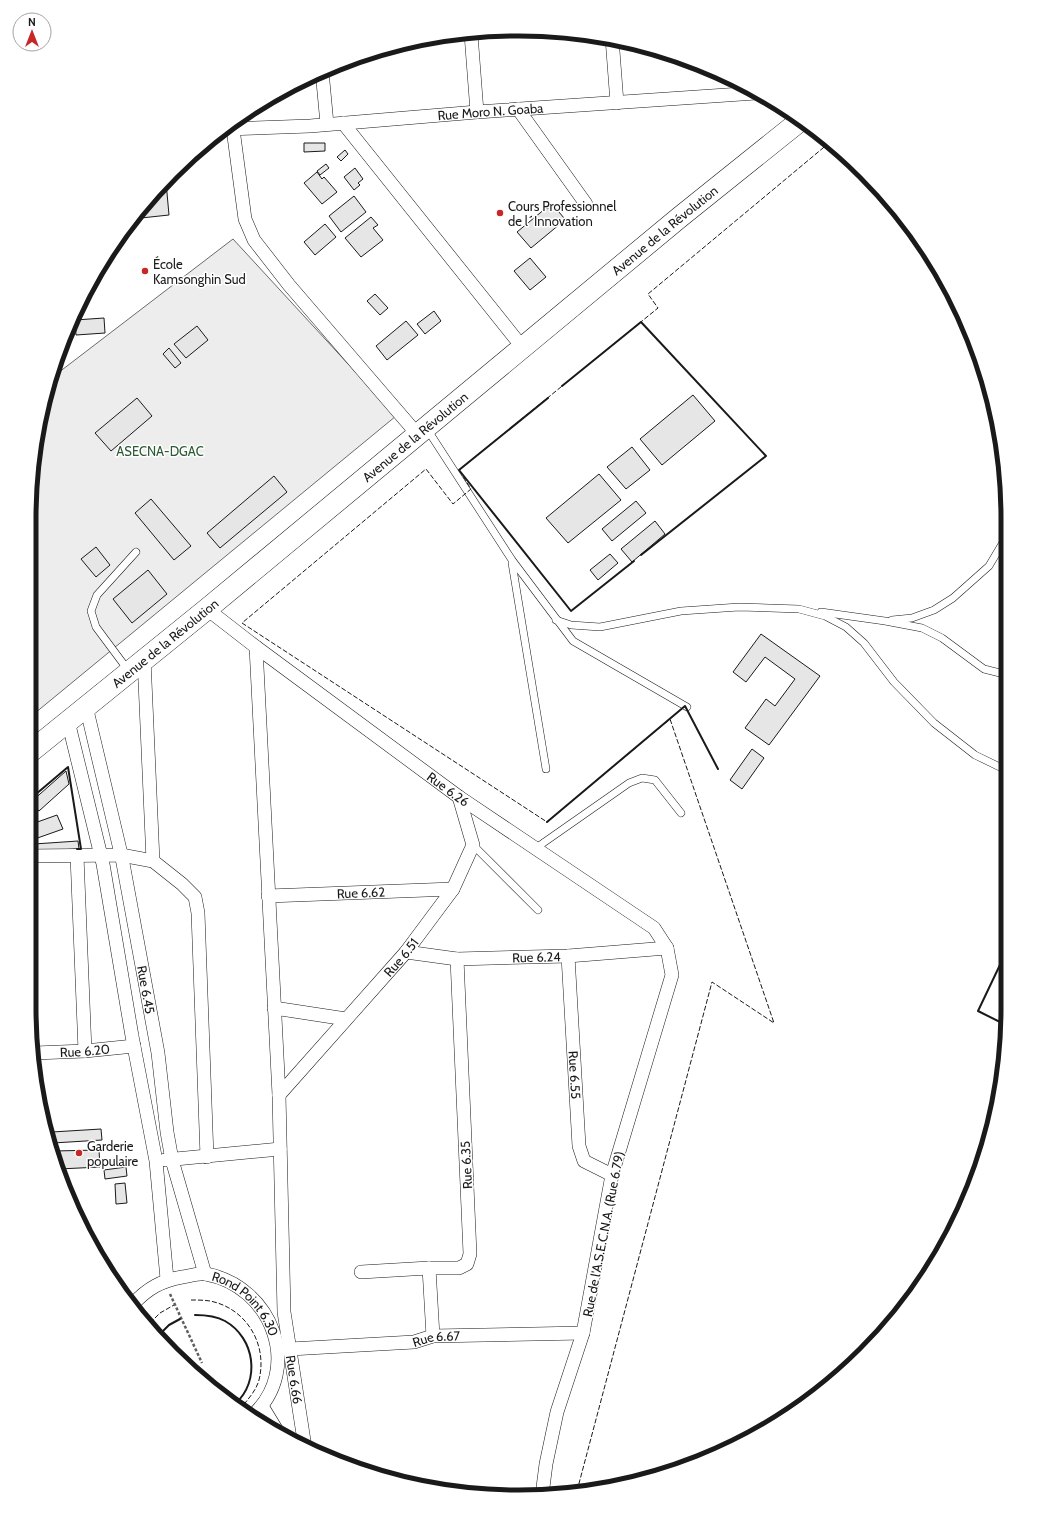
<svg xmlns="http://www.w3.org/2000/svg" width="1037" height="1526" viewBox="0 0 1037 1526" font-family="Cabin,sans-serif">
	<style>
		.built { fill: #ededed; stroke: #6a6a6a }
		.building { fill: #e6e6e6; stroke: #1a1a1a }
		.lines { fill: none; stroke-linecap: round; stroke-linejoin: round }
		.service-casing { stroke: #1a1a1a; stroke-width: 8 }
		.minor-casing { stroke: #1a1a1a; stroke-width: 14 }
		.primary-casing { stroke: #1a1a1a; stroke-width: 22 }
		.path { stroke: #5f5f5f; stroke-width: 2.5; stroke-dasharray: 3 2; stroke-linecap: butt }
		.service { stroke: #fff; stroke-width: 7 }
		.minor { stroke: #fff; stroke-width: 13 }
		.primary { stroke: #fff; stroke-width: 21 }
		.fence { stroke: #1a1a1a; stroke-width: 1; stroke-dasharray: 5 2; stroke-linecap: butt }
		.wall { stroke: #1a1a1a; stroke-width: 2 }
		.poi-dot { fill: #c62828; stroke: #fff; stroke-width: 1.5 }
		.labels { text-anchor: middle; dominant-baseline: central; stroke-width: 3; stroke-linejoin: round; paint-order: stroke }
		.street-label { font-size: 13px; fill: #1a1a1a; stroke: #fff }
		.poi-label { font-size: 13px; fill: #1a1a1a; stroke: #fff; text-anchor: start }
		.park-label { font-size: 13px; fill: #2b5a34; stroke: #fff }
		.rim { fill: none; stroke: #1a1a1a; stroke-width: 5 }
	</style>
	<rect width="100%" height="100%" fill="#fff"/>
	<path class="built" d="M233,239L396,416L29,718V518L38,423L54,376Z"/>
	<g class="building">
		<path d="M304,143H325V151L304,152Z"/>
		<path d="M345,150L348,154L341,161L337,157Z"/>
		<path d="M326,164L329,168L320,175L317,171Z"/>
		<path d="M355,168L363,179L358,183L360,185L354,190L344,177Z"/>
		<path d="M317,172L322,179L324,177L337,192L322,204L304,183Z"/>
		<path d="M164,182H166L169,215L141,218V209Z"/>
		<path d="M354,196L366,212L341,232L329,216Z"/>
		<path d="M553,205L564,218L559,223L560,224L531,248L517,232L546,208L547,209Z"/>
		<path d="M371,217L378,225L373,228L383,240L361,257L345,238Z"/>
		<path d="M325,224L336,237L315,255L304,242Z"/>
		<path d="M530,258L546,277L530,290L514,271Z"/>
		<path d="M375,294L388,308L380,315L367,301Z"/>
		<path d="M434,311L441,321L425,334L417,324Z"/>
		<path d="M104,318L105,333L76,335L75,320Z"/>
		<path d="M406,321L418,335L387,360L376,346Z"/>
		<path d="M197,326L208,340L186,358L174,344Z"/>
		<path d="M169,348L181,363L175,368L163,354Z"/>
		<path d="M693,395L715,421L662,465L640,439Z"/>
		<path d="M137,398L152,416L111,451L95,433Z"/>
		<path d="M632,447L650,470L626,489L607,467Z"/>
		<path d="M599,474L621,500L568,543L546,518Z"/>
		<path d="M274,476L287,492L220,548L207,533Z"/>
		<path d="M151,499L191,546L174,560L135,513Z"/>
		<path d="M636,501L646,513L612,541L602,529Z"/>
		<path d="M655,521L665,534L632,562L621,549Z"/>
		<path d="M96,547L110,565L96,577L81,559Z"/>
		<path d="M610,554L618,563L598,580L590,570Z"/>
		<path d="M148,570L167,594L132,623L113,599Z"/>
		<path d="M761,634L820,676L769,745L745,728L766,699L775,706L795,679L765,657L746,682L733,672Z"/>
		<path d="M752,749L764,758L742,789L730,780Z"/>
		<path d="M66,771L69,784L39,811L31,802Z"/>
		<path d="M57,815L63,829L29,841V825Z"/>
		<path d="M78,841L79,849L35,851L34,844Z"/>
		<path d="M101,1129L102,1140L53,1143L52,1132Z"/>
		<path d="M99,1150L100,1167L59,1169L55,1158L54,1151Z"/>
		<path d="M126,1167L127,1176L105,1179L104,1170Z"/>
		<path d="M125,1183L127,1203L116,1204L115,1184Z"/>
		<path d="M70,1189L76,1211L75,1212L67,1190Z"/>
	</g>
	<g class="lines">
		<defs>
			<g id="service">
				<path d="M427,429L512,560L573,641L687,707"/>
				<path d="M512,563L546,769"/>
				<path d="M821,612L885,621L922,628L942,638L984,669L1008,675"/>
				<path d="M556,620L571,625L600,627L681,611L739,607L799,609L825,616L846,627L864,643L894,682L934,723L975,755L1008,771"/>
				<path d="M892,620L912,618L934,610L953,598L989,566L1008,534"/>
				<path d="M128,670L96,627L91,611L97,595L136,552"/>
				<path d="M473,845L538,910"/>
				<path d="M536,848L629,783L642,778L655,780L681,813"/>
			</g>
			<g id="minor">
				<path d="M471,34L477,112"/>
				<path d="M612,38L617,103"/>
				<path d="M322,71L327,124"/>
				<path d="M518,109L586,204"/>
				<path d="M343,123L523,348"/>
				<path id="s1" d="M225,129L310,126L477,112L756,93"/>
				<path d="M233,129L245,219L254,240L289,285L418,435"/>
				<path id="s2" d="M207,609L256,647L459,797L654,928L667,948L672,975L612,1175L583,1333L557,1412L546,1464L542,1495"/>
				<path id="s3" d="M256,647L279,1095L284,1312L305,1447"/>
				<path d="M144,659L153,861"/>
				<path id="s4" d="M86,706L122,858L158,1053L167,1132L172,1160L205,1274"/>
				<path d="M68,721L103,864L132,1036L156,1161L167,1279"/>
				<path d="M29,856L121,855L153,861L182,884L195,897L198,913L207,1157"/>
				<path d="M77,856L85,1051"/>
				<path id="s5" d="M268,896L453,889"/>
				<path id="s6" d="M406,952L457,959L568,956L667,948"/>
				<path id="s7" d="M568,956L579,1146L584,1161L612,1175"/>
				<path d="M274,1008L346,1019"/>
				<path id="s8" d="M35,1053L85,1051L134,1046"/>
				<path id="s9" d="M279,1095L406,952L453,889L473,845L459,797"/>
				<path d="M165,1160L280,1149"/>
				<path d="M429,1268L433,1336"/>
				<path d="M361,1272L429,1268H459L467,1264L470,1254L457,959"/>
				<path id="s10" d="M133,1304C148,1288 161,1281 182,1277C189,1276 199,1273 206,1274C272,1286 304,1369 252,1416"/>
				<path id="s11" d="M290,1349L414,1342L433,1336L583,1333"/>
				<path d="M262,1406L279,1434"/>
			</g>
			<g id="primary">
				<path id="s12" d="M29,753L207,609L680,217L801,120"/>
			</g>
		</defs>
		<use href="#service" class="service-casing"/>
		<use href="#minor" class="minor-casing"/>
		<use href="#primary" class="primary-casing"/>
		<path class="path" d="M170,1294L202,1363"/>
		<use href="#service" class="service"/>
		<use href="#minor" class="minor"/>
		<use href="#primary" class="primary"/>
		<g class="fence">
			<path d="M191,1300C197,1300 204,1300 210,1301C246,1308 268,1344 259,1380C256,1391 248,1399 241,1408"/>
			<path d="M150,1323L160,1313L174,1305"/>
			<path d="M577,1491L712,982L774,1023L670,719L547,822L242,623L426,469L453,504L471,489L459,470L658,308L648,294L829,143"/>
		</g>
		<g class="wall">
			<path d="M562,386L641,322L766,456L641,555"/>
			<path d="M548,398L459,470L571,611L634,561"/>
			<path d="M29,800L68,767L81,849H77"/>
			<path d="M547,822L685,706L718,769"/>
			<path d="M1006,1025L978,1011L1008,948"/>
			<path d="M195,1315C205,1315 216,1316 225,1321C255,1338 261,1381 235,1404"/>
			<path d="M160,1334L169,1325L180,1319"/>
			<path d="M227,1398L231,1395"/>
		</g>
	</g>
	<g class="poi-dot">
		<circle cx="500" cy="213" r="4"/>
		<circle cx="145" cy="271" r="4"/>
		<circle cx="79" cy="1153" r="4"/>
	</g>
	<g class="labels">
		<g class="street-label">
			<text stroke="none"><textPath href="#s1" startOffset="266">Rue Moro N. Goaba</textPath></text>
			<text stroke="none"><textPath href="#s12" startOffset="823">Avenue de la Révolution</textPath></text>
			<text stroke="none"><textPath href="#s12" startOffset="499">Avenue de la Révolution</textPath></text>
			<text stroke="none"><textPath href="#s12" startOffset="175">Avenue de la Révolution</textPath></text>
			<text stroke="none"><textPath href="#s2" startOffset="301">Rue 6.26</textPath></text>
			<text stroke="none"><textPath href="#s5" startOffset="93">Rue 6.62</textPath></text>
			<text stroke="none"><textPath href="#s9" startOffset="184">Rue 6.51</textPath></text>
			<text stroke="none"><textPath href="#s6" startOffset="131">Rue 6.24</textPath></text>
			<text stroke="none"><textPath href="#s4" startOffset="290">Rue 6.45</textPath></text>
			<text stroke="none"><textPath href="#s8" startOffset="50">Rue 6.20</textPath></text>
			<text stroke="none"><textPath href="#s7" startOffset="119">Rue 6.55</textPath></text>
			<text transform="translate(466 1165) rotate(-93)">Rue 6.35</text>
			<text transform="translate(603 1234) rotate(-79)">Rue de l'A.S.E.C.N.A. (Rue 6.79)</text>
			<text stroke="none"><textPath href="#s10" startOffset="133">Rond Point 6.30</textPath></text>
			<text stroke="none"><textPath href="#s11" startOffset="147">Rue 6.67</textPath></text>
			<text stroke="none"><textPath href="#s3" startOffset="734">Rue 6.66</textPath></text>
		</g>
		<g class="poi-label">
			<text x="508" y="206">Cours Professionnel<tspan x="508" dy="15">de l´Innovation</tspan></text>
			<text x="153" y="264">École<tspan x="153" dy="15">Kamsonghin Sud</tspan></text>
			<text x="87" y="1146">Garderie<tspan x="87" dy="15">populaire</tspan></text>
		</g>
		<g class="park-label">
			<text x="160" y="451">ASECNA-DGAC</text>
		</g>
	</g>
	<path d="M0 0H1037V1526H0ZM518 36H519A482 482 0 0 1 1001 518V1008A482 482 0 0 1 519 1490H518A482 482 0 0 1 36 1008V518A482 482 0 0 1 518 36Z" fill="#fff" fill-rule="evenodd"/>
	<path class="rim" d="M518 36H519A482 482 0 0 1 1001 518V1008A482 482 0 0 1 519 1490H518A482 482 0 0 1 36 1008V518A482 482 0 0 1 518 36Z"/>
	<g transform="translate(32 32)"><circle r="19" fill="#ffffff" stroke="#a3a3a3"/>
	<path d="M0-3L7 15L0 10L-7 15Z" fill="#c62828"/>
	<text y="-6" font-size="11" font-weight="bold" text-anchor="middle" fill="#1a1a1a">N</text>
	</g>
</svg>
